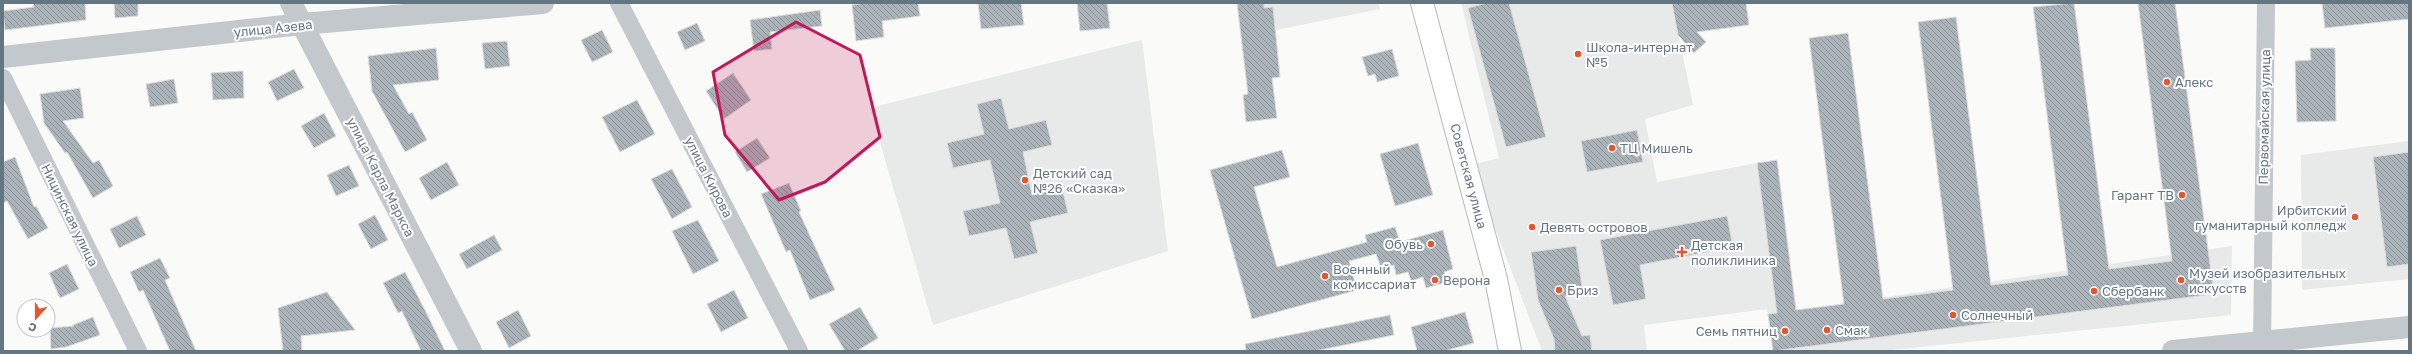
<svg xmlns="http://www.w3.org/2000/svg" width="2412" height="354" viewBox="0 0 2412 354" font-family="'Golos Text',sans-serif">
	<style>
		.built { fill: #e8e9e9 }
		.building { fill: url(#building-back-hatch); stroke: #dcdcda }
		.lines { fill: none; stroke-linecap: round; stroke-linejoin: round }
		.primary-casing { stroke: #b5babe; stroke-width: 24 }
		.minor { stroke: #c3c8cc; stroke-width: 18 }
		.tertiary { stroke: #c3c8cc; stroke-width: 22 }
		.primary { stroke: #fff; stroke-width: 22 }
		.marked { fill: #c2185b; fill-opacity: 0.2; stroke: #c2185b; stroke-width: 3; stroke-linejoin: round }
		.poi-dot { fill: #e4572e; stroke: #fff; stroke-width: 1.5 }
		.labels { text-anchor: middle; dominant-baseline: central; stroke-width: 4; stroke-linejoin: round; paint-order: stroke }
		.street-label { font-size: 13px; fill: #657683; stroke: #fff }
		.poi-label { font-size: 13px; fill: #657683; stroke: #fff; text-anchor: start }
	</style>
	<defs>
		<pattern id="building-back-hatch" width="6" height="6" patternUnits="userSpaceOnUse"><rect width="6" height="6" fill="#aab3b9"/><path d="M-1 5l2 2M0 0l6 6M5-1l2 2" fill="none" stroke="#8e969c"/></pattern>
	</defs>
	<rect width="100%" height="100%" fill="#fafaf8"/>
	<g class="built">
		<path d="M1264,3H1378L1380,9L1276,30L1273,7L1264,8Z"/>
		<path d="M1461,3H1672L1693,105L1645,119L1657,182L1757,163L1777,308L1796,306L1797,310L2232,246L2231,315L1882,351H1773L1767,309L1644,325L1647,351H1542L1471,165L1499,158Z"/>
		<path d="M1142,40L1168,251L933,325L870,108Z"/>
		<path d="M2409,141V279L2302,290L2301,155Z"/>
	</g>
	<g class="building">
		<path d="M33,3H85L86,20L5,30L3,11L34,7Z"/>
		<path d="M114,3H138V16L115,18Z"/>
		<path d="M865,3H918L920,16L882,21L884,37L856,41L852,5Z"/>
		<path d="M978,3H1021L1024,25L981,29Z"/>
		<path d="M1077,3H1107L1110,28L1080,31Z"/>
		<path d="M1237,3H1264V8L1273,7L1280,77L1272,78L1277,118L1246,122L1243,95L1248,94Z"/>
		<path d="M1487,3H1509L1546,137L1506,147L1468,8Z"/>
		<path d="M1672,3H1746L1749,25L1697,32L1706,42L1694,53L1678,35Z"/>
		<path d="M2074,3L2109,269L2172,261L2138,3H2175L2214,294L1773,351L1768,314L1777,313L1757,163L1777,160L1796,310L1844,304L1809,38L1848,33L1883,299L1953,290L1918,22L1956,17L1991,285L2068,275L2033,7Z"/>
		<path d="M2322,3H2409V19L2325,28Z"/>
		<path d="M820,10L822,26L770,32L772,49L754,51L750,20Z"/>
		<path d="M697,23L705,41L685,50L677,32Z"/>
		<path d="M602,30L613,52L592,62L581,40Z"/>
		<path d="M507,41L510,66L485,69L482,43Z"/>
		<path d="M436,48L439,80L393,85L409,114L412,112L427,140L405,152L372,91L368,56Z"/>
		<path d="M2310,48H2335L2336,121L2297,122L2295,61L2311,60Z"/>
		<path d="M1392,49L1399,76L1377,82L1375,74L1368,76L1362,57Z"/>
		<path d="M294,69L304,88L277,101L268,82Z"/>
		<path d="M243,71L244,98L213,100L211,73Z"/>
		<path d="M733,73L751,100L724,119L706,91Z"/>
		<path d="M174,79L178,103L150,107L146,84Z"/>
		<path d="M80,88L84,118L63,121L93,163L99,160L113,186L93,198L67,152L65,153L44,123L40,94Z"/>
		<path d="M1001,98L1009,129L1046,120L1052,145L1023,152L1032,195L1062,188L1068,213L1030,222L1038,253L1014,259L1006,228L969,236L963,211L1000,203L990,160L953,168L947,143L984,134L977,104Z"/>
		<path d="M637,100L655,134L620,152L602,117Z"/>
		<path d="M324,113L336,136L314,148L301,126Z"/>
		<path d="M1637,130L1643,162L1587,172L1581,141Z"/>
		<path d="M757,138L770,158L747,172L735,152Z"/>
		<path d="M1418,143L1433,195L1395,206L1380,154Z"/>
		<path d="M1282,150L1290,177L1254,187L1277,267L1367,242L1365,235L1395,227L1400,242L1443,230L1453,269L1444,272L1447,282L1426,288L1423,277L1411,281L1408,272L1396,275L1394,265L1381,268L1376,254L1349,261L1357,290L1252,319L1210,170Z"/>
		<path d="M2409,152V264L2387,267L2373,157Z"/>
		<path d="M15,157L34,207L36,206L48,228L28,239L7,201L3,203V162Z"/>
		<path d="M447,162L459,185L431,200L419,178Z"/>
		<path d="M349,165L359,186L336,196L327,175Z"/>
		<path d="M672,169L692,207L672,219L651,179Z"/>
		<path d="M789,183L801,211L799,212L835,290L810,300L790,250L786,252L761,194Z"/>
		<path d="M375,215L388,240L371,249L358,224Z"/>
		<path d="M137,216L146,235L119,248L110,229Z"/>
		<path d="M1727,216L1733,247L1640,265L1646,299L1613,305L1600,240Z"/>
		<path d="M698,220L719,261L693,274L672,231Z"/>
		<path d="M494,235L502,250L467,269L459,254Z"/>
		<path d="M1576,246L1583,293L1565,296L1582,336L1590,335L1592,351H1555L1554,339L1538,300L1531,252Z"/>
		<path d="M160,258L170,278L165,280L196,351H170L143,290L139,292L130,272Z"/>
		<path d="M67,264L79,289L60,298L49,273Z"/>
		<path d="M405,272L426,312L445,351H421L402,311L398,313L383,283Z"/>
		<path d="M734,290L748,318L721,332L707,304Z"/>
		<path d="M327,292L355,330L301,336L302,351H283L278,308Z"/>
		<path d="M860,307L878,338L857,351H845L829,324Z"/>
		<path d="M518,310L531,336L509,348L496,322Z"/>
		<path d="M1465,312L1474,343L1444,351H1417L1411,327Z"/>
		<path d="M1390,315L1394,335L1315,351H1246L1245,344Z"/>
		<path d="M93,317L100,335L66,347L51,349L50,328L74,326L73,325Z"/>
	</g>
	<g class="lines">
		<defs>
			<path id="primary" d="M1422,3L1496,279L1510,351"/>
		</defs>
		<use href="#primary" class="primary-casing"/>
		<g class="minor">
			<path d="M619,3L799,351"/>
			<path d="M3,78L138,351"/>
			<path d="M2262,351L2266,3"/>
		</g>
		<g class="tertiary">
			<path d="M291,3L471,351"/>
			<path d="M3,57L302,24L543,3"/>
			<path d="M2173,351L2409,327"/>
		</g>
		<use href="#primary" class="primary"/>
	</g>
	<path class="marked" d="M796,22L860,55L880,137L825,182L779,200L725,135L713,72Z"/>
	<g class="poi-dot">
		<circle cx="1578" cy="54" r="4"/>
		<circle cx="2167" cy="82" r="4"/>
		<circle cx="1612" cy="148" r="4"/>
		<circle cx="1025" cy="180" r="4"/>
		<circle cx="2182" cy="195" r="4"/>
		<circle cx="2355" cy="217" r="4"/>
		<circle cx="1532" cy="227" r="4"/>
		<circle cx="1431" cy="244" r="4"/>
		<path d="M1680 246h4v4h4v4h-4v4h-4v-4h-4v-4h4z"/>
		<circle cx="1325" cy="276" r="4"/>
		<circle cx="1435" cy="280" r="4"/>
		<circle cx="2181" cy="280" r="4"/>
		<circle cx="1559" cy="290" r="4"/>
		<circle cx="2094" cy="291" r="4"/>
		<circle cx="1953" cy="315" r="4"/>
		<circle cx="1827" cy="330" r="4"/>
		<circle cx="1785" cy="331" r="4"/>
	</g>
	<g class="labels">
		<g class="street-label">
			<text transform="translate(273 28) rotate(-6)">улица Азева</text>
			<text transform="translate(2264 117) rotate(-89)">Первомайская улица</text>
			<text transform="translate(1469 176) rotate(75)">Советская улица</text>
			<text transform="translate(381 177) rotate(63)">улица Карла Маркса</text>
			<text transform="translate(709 177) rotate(63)">улица Кирова</text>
			<text transform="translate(70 215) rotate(64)">Ницинская улица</text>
		</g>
		<g class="poi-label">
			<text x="1586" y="47">Школа-интернат<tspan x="1586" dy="15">№5</tspan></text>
			<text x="2175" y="82">Алекс</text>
			<text x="1620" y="148">ТЦ Мишель</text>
			<text x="1033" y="173">Детский сад<tspan x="1033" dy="15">№26 «Сказка»</tspan></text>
			<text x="2174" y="195" text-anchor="end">Гарант ТВ</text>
			<text x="2347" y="210" text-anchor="end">Ирбитский<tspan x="2347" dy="15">гуманитарный колледж</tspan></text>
			<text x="1540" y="227">Девять островов</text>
			<text x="1423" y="244" text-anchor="end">Обувь</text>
			<text x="1691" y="245">Детская<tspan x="1691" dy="15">поликлиника</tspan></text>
			<text x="1333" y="269">Военный<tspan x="1333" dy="15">комиссариат</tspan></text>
			<text x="2189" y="273">Музей изобразительных<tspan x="2189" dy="15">искусств</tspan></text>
			<text x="1443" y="280">Верона</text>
			<text x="1567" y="290">Бриз</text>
			<text x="2102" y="291">Сбербанк</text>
			<text x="1961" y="315">Солнечный</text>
			<text x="1835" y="330">Смак</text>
			<text x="1777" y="331" text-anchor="end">Семь пятниц</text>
		</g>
	</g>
	<rect width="2412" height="354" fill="none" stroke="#657683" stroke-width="8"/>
	<g transform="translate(36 318) rotate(201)"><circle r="19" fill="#ffffff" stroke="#c1c8cd"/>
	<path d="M0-3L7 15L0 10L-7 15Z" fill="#e4572e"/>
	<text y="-6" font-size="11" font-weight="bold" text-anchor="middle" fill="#657683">С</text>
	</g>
</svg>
